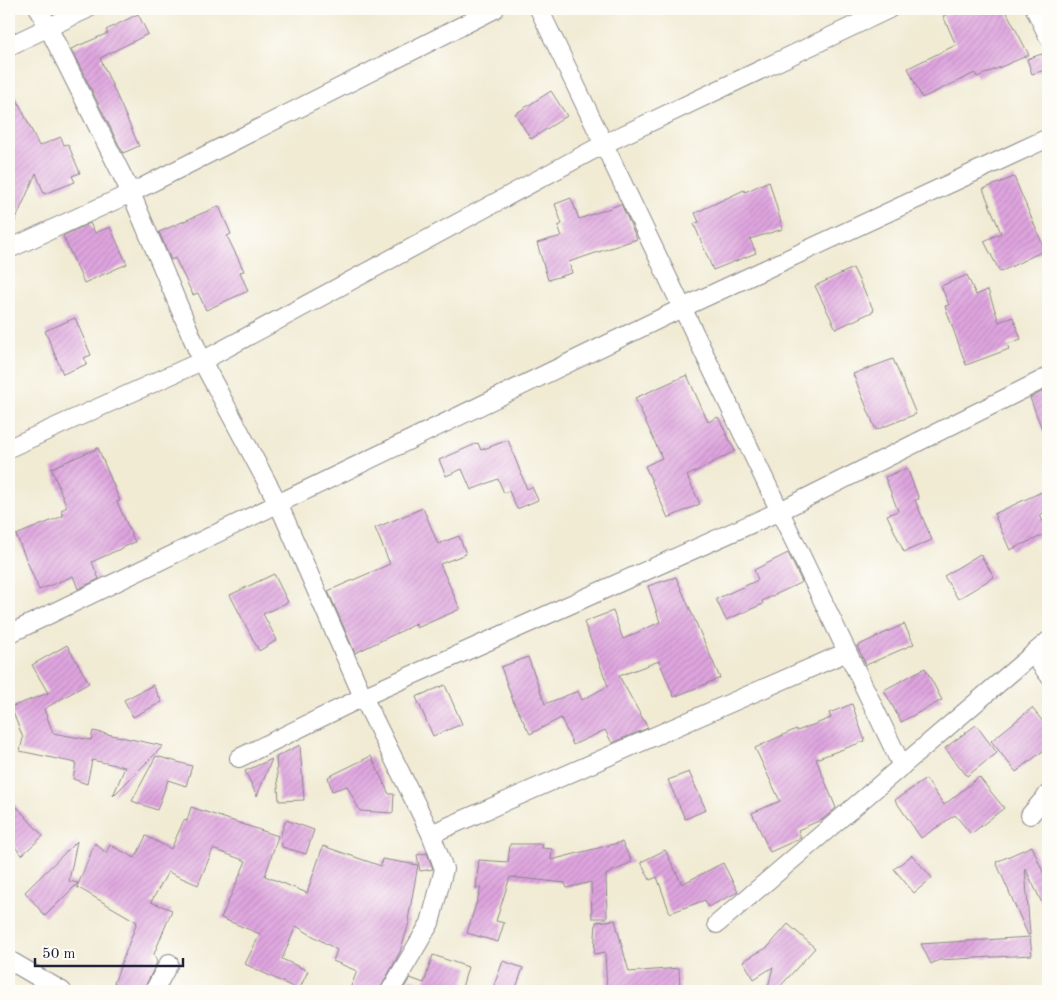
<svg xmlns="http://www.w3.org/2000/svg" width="1057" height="1000" viewBox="0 0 1057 1000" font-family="'Old Standard TT',serif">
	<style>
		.building { fill: url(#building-hatch) }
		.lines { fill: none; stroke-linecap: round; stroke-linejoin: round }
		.street-casing { stroke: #8a8688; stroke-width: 20 }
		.street { stroke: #fff; stroke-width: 18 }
	</style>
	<defs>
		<pattern id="building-hatch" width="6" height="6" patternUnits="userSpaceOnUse" patternTransform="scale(1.25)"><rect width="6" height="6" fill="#dea4de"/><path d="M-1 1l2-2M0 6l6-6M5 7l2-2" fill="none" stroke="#be8dbf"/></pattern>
	</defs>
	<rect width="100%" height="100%" fill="#fdfcf7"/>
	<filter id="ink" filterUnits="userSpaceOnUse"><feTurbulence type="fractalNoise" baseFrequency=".02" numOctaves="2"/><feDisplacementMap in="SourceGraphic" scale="10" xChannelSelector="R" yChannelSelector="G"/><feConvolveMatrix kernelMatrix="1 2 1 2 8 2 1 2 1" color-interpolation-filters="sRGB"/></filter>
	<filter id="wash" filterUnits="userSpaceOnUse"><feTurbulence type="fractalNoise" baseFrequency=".0096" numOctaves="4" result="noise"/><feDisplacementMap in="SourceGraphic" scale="20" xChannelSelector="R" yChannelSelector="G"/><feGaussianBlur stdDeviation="1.12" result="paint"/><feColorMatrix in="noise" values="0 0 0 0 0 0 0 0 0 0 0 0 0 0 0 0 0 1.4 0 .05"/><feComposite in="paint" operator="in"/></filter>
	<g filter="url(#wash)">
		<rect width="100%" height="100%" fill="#f1ebd4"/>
		<g id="blocks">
			<g class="building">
				<path d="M960,9H1005L1029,55L977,77L975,73L922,98L908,68L956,45L943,16Z"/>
				<path d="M138,14L148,34L100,58L139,146L123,153L71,49L108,33L106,30Z"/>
				<path d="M1042,54L1048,69L1032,74L1027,59Z"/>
				<path d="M9,82L39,146L61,137L64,145L68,144L80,173L72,176L75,182L44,194L36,173L9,235Z"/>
				<path d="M551,91L567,116L531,139L515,114Z"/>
				<path d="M1014,177L1045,250L1000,272L984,241L1001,233L983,189Z"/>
				<path d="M769,181L783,229L750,239L756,253L713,270L694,224L699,222L695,213L744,190L745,192Z"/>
				<path d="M571,198L579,219L621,204L637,239L569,262L572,273L548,280L537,243L562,236L558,226L562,224L555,204Z"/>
				<path d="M219,206L231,234L227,236L244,271L240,272L248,291L206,310L198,293L193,295L175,258L171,260L159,232Z"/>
				<path d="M90,223L95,233L110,227L127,264L84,283L63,236Z"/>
				<path d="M853,268L874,311L836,329L815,286Z"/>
				<path d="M967,275L976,295L988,290L999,322L1013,317L1021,339L1007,344L1009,349L966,365L945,306L949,305L941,286Z"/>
				<path d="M75,318L91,355L84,358L87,364L63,374L45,331Z"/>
				<path d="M893,359L916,414L876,430L853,374Z"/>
				<path d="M687,375L708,422L718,417L735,451L687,476L700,504L668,518L645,466L662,458L635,398Z"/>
				<path d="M1048,389V442H1047L1030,398Z"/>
				<path d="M508,440L527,489L532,487L538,500L517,509L509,491L504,493L498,479L471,490L462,469L446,476L439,460L478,443L481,450Z"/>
				<path d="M98,448L120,501L117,502L135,542L92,562L99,579L78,589L73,576L39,590L16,535L63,516L61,510L67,507L51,468Z"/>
				<path d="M907,468L919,499L915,500L932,540L904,552L887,515L898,511L885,477Z"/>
				<path d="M1048,489V511L1040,515L1048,533L1010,550L994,514Z"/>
				<path d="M423,508L438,544L459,536L466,554L440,564L460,609L417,628L416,624L355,653L328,591L390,564L375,528Z"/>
				<path d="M788,553L802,582L762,601L763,604L726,620L716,599L758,580L754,570Z"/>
				<path d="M980,554L994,577L958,599L944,576Z"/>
				<path d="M274,574L288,602L263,614L277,640L259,651L230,595Z"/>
				<path d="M676,577L720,678L674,697L659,661L619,676L648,728L612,743L605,730L573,745L561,718L530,734L513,701L501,667L528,657L545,704L578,691L582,700L608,686L584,622L613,611L623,639L660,622L648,586Z"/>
				<path d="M904,624L914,644L866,665L857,646Z"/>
				<path d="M67,645L89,683L44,709L53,733L91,740L93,731L163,746L113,796L125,767L92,760L87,784L73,779L76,763L20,751L23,738L11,707L48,693L32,665Z"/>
				<path d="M925,668L942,700L901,722L884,690Z"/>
				<path d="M153,685L162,702L133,717L124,700Z"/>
				<path d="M445,685L462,724L433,736L416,697Z"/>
				<path d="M852,704L865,741L816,759L836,808L823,819L798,830L801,838L770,852L752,813L780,801L755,748L796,729L797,731L831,718L829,713Z"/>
				<path d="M1032,708L1048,728V747L1016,772L991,741Z"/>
				<path d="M976,725L997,753L967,776L945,748Z"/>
				<path d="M300,745L304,800L279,801L276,757Z"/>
				<path d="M156,756L192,766L186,786L168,780L157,810L132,801Z"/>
				<path d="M371,756L389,794H394L393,813L360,811L347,786L332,791L328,777Z"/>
				<path d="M272,759L257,796L245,771Z"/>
				<path d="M689,772L706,810L685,819L668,780Z"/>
				<path d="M979,777L1004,808L971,834L955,815L921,838L895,800L926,779L944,805Z"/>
				<path d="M9,798L43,836L22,855L9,840Z"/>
				<path d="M191,807L278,836L265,876L307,893L323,846L381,866L382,859L418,865L408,920H410L400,952L379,991H349L357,971L333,961L337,950L296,926L282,959L308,971L299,990L245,964L260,934L221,918L246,861L213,849L198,885L168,872L151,902L172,910L154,954L157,962L143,991H130L114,983L137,922L77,887L95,843L106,853L110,845L135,858L146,836L171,849L184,820L187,821Z"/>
				<path d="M286,820L314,830L306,854L282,847L281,833Z"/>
				<path d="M77,841L69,881L78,883L45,916L25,892Z"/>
				<path d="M622,842L632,862L606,875L607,918H592L591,882L567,888L565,883L510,877L496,921L504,923L498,942L467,933L481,888H476L479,860L508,862L510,844H543L542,848L552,849L551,860Z"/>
				<path d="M1032,846L1048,884V905L1044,907L1025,868L1030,935H1028L996,862Z"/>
				<path d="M665,850L682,884L723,863L738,892L708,907L705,900L670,913L657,877L650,880L641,862Z"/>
				<path d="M427,853L433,869L420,871L417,855Z"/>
				<path d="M912,855L932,878L914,893L894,869Z"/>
				<path d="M615,920L629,972L679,968L680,991H607L605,952L594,954L596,922Z"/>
				<path d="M788,924L815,948L776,991H767L773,967L754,979L743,961L768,947Z"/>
				<path d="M1030,937L1032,955L939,960L931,964L921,944Z"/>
				<path d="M433,955L468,967L461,991H402L410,978L424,983Z"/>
				<path d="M503,961L523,968L515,991H492Z"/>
			</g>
		</g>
	</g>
	<g filter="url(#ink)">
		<use href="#blocks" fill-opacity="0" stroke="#8a8688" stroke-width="1"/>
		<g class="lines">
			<defs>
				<g id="street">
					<path d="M39,9L131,193L202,361L278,503L363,697L431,834L444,869L430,923L390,991"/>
					<path d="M539,9L902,766"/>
					<path d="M1035,9L1048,36"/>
					<path d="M9,46L87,9"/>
					<path d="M9,249L131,193L495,9"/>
					<path d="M9,448L202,361L604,144L889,9"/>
					<path d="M9,634L682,308L1048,138"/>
					<path d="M1033,654L1048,674"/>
					<path d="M239,758L363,697L780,511L1048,377"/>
					<path d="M1030,815L1048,794"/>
					<path d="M431,834L847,652"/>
					<path d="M717,924L1048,641"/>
					<path d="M9,960L62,991"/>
					<path d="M154,991L169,963"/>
				</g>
			</defs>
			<use href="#street" class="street-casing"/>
			<use href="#street" class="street"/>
		</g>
	</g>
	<rect width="1057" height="1000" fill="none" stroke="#fdfcf7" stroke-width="30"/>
	<path d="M35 958v8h148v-8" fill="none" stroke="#22223b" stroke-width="2.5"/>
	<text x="42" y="958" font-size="15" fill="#22223b" stroke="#fdfcf7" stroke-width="4" paint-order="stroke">50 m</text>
</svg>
